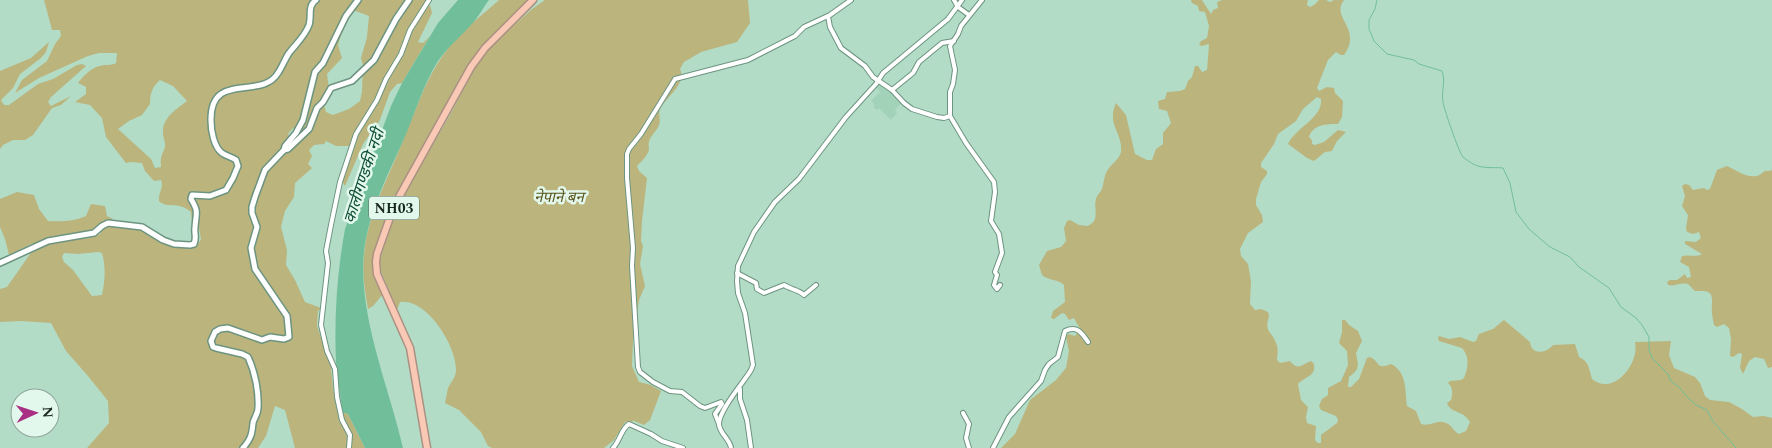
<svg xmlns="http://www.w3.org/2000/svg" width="1772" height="448" viewBox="0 0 1772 448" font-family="Spectral,'Noto Sans Devanagari',serif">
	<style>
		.built { fill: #a2d3b9 }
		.green { fill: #bbb47d; fill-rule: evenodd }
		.water { fill: #71bf9a }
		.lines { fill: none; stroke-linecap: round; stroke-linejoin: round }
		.stream { stroke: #71bf9a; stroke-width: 1 }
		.street-casing { stroke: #6d9480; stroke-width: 6 }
		.secondary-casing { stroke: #6d9480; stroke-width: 8 }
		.highway-casing { stroke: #aa9182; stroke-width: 9 }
		.street { stroke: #fff; stroke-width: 4 }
		.secondary { stroke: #fff; stroke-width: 5 }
		.highway { stroke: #f9c9b6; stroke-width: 6 }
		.labels { text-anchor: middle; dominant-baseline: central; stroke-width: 5; stroke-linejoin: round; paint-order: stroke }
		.shield { fill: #e3f8ec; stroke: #55665d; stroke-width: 1 }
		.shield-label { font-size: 14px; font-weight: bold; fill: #182820 }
		.park-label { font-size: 15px; font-style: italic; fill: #5a531b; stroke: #e3f8ec }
		.water-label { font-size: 16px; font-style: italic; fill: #114f37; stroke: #e3f8ec }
	</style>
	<rect width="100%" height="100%" fill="#b3dcc7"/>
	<path class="built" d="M880,83L901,103L895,110L897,113L891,120L879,108L878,110L874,108V104L871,101L880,92L877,89L876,85Z"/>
	<g class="green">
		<path d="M44,0H427L407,34L399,56L350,146H336L326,141L324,144L314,145L309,150L312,156L308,164L312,168L295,183L294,197L285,211L281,227L287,250L286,265L295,280L305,302L321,308L318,311L317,326L331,367L333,389L338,407L339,421L345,430L348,440L347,448H295L285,410L275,406L266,436L258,448H247L255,433L256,423L259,412L258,381L249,356L241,351L220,347L215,344V338L220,331L228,330L265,343L272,339L290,341L292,338V330L290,319L282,303L256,269L253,245L258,234L259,226L254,210L266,174L273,164L289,151L293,141L301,129L306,119L302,117L296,130L293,128L288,134L290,138L282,146V149L264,170L250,209V214L255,224V229L250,238V250L253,270L285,316L287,333L283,337L272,335L265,337H261C244,333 230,322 214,331L210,340L213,349L244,358L251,371L256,398L254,418L250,425L251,430L246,441L238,448H87L109,423L108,401L88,376L66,351L51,323L21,321L0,322V289L7,287L35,247L61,241L90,238L100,234L103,229L109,226L141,230L165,244L180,248L197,246L201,239L198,223H192L191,212C177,200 169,210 159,201C158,193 164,188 161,180L154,181L145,171L142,163L130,162L126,163L106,137L102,118L90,105L75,102L86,94V87L78,83C82,77 92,67 100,66C106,64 110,66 116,63L117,53H99L88,56L39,78L15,93L22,80L47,61L55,44L61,36L60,30H52ZM353,10L369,16L367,37L361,58L363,65L362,92L360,101L349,109L333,115L326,112L324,105L330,96L327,74L342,58L338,45L344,26ZM160,80L173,86L187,101C177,109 163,117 163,131C162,136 166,142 165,147C162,157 160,155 161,167L155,168L151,159L118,129L129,121L142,115L150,104C150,94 152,87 160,80ZM98,252L102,253C106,268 105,280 102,295L92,296L73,270L64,262L62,257L64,253L78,254Z"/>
		<path d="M499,0H529L482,46L468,65L450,102L399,190L389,211L376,247L373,267L376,280L383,294L373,306L368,309C365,292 362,274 364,256C367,214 389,177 404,138C417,108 426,77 447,50C461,31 481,16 499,0Z"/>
		<path d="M545,0H748L750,23L737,42L701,52L684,62L680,69C687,84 666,97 660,109C658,115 661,119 659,125C657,131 650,136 649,142C648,144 649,147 649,150C647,156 642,161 637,166L639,171L647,178L642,221L641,241L643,246L640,264L645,286L639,300L633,340L632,366L639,382L651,385L661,391L650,420L644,425L634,421L625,422L614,440L604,448H492L488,446L481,432L459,410L445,403C446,398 447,393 448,388C451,382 456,377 456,370C457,347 427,298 400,302L397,310L382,274L380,267V259L396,209L450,115L471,75L481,58L495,42L532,9Z"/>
		<path d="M1191,0H1202L1211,14L1213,10L1218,8L1217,2L1222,0H1308L1307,5L1310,7L1314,5L1319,0H1326L1330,2L1334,0H1344C1330,18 1363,28 1344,55H1341L1336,52L1328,60L1317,88L1319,91L1327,87L1334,88L1335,93L1343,101L1342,117L1338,124C1327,124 1313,124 1309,137L1312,140V144L1315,145L1324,142L1338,130L1346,132L1337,141L1332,151L1325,152L1314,161L1307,158L1288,144C1295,128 1323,118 1321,99L1317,97L1303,109L1296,121L1278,134L1274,144L1261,163V167L1267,171V174L1261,182L1256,199V205L1262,215L1263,222L1248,233L1240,249L1241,256L1248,264L1251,281L1250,304L1255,310L1261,309L1268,312L1269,316C1264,333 1271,330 1276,343C1279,349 1277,355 1277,360L1280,363L1290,361C1298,371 1301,365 1311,361L1314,364C1316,377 1305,376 1298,384L1301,400L1308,407L1306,417L1307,423L1316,426L1315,440L1318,443H1321V435L1337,423L1338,420L1336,416L1321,410L1319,406L1322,399L1328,395V388L1341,381L1348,365L1347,351L1339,343L1342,332V320H1345L1349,325L1358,331L1362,341L1356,353C1358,366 1361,368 1349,377L1348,387H1351L1359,379L1367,358L1370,357C1381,362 1375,370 1391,364C1407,372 1405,390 1407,406L1416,411L1421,424C1430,427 1438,419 1446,423C1452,425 1453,431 1459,434L1466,431L1470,422C1462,409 1451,414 1447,403L1451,400C1453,394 1453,387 1448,383L1450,381L1461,380L1464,378C1468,368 1470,357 1462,348L1439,341L1438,338L1439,336L1449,339L1460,337L1473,342L1476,341L1479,334L1493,329L1504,320L1530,342C1531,355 1546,354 1553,345L1575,344L1579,357C1589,361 1589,369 1592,379C1613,397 1640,363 1635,342L1671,341L1669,355L1674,368L1695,377L1700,383L1705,396L1710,400L1729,402L1742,409L1753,417L1764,416L1772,418V448H1001L1015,434L1030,400L1056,380L1066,368L1069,351L1066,337L1068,334L1075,336L1080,329L1074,318L1069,320L1065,314L1062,313L1054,319L1051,318L1053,311L1065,302L1064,285C1058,279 1049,281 1042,275L1039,265L1047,251L1061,247L1066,241L1064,228L1067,221L1070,220L1079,225L1087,226C1101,222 1093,208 1096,199C1097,195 1100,193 1102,189C1104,183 1104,176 1107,171C1111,164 1119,160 1121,152C1123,132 1106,125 1116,103L1126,115L1135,154L1147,160H1152L1156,149L1163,144V133L1171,123L1167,111L1159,109L1158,101L1165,99L1167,92L1180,91L1185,89L1188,81L1192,77L1195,66H1198L1202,72L1207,70L1209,45L1208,44L1202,46L1199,45L1201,41L1207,38L1209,26L1205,12L1199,11L1198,6L1192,3Z"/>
		<path d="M430,5L432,13L418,42L423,43L430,36L402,83L397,84L390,92L380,120L363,144L345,186L342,181L353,151V144L376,105L408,42C411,31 421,12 430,5Z"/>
		<path d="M49,42L46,52L41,58L20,74L13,88L1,100L4,105H9L38,84L53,79L77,65L82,64L86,66L51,97L48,102L51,106L71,96L61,105L52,108L33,135L25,140H13L3,145L0,149V71L31,58Z"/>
		<path d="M1727,166C1736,170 1746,178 1757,176C1764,174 1761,170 1771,171L1772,169V367L1768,368L1764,359L1755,357L1749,361L1743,374L1740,368L1742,354L1739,353L1733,357L1730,356L1731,339L1729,328L1724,324L1717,327L1714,325C1713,319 1711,312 1712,305C1713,290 1708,291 1695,291L1688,284C1680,282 1674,287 1668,285L1667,282L1670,280H1677L1685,274L1687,278L1691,277L1689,267L1680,262L1682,256C1689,254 1695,258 1702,254L1685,244V241L1696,242L1701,238L1699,232L1693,234L1687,232L1686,228L1688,215L1682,206L1685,196L1682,186L1685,184L1689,185L1693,190L1704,188L1707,190L1710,189L1717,170Z"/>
		<path d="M17,192L34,195L39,209L48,221C61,222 75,221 86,216L91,204L105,206L107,216L113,219L101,224L92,232L61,235L31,244L9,255L5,239L0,227V199Z"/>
		<path d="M342,412L348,414L365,448H350C352,428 344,428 342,412Z"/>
	</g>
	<path class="water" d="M458,0H489C483,8 478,18 471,25C460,37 448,47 438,61C422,87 415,114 403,141C388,174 371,208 365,244C355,310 389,385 403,448H365L348,414L342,412C341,395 337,379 336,362C334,318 337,272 345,229L391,106L402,83L438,23Z"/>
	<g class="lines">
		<path class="stream" d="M1377,0L1375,9L1369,20V29L1374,41L1387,54L1414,60L1419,64L1442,71C1446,82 1441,91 1443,102C1444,109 1459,153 1463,157C1465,159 1470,162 1473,164C1482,169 1494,167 1503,168L1510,183L1516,212L1529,229L1550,247L1570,257L1579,267L1609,288L1621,307L1636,318L1642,325L1649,337V349L1652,358L1668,374L1671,381L1679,387L1688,398L1696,405L1707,410L1712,420L1736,448"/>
		<defs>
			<g id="street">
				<path d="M954,0L958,7L969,15"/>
				<path d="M828,16L830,27L841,48L865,66L873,77L892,90L904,103L912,109L937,117L944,118L950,116L966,143L994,182L995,192L991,221L999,234L1002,253L995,272L997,275L994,285L997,289L1000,285"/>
				<path d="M892,90L913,73L919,62L942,43L954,41"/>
				<path d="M950,116V92L953,84L955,70L950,46L958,34L961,26L982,0"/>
				<path d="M737,273L756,283L757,289L764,293L784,285C790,289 799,290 804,295L816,285"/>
				<path d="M740,389V399L747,420L751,448"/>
				<path d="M963,413L969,424L966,438L969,448"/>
				<path d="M719,424L715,414L722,404L721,402L705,408L700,406L682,392L670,391L653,382L640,372L638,367L632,266L633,248L627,178V154L629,149L641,134L675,79L748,60L795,36L804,27L830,15L851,0"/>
				<path d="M349,448L350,435L342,420L337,397L335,369L327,351L321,325L328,263L326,251L331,225L340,182L356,134L377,100L386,79L401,54L410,30L429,0"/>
				<path d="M613,448C620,441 621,429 629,424L651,434L662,441L683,448"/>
				<path d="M731,448C730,439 719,433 719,424C719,410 744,382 751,370L753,365L745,313L738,293L737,281L738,266L754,232L775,202L799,179L846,117L876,84L883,73L948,19L962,0"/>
				<path d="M993,448L1009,417L1041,381L1045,370L1049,364L1058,357L1065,331C1077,325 1082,333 1088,342"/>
			</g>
			<g id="secondary">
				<path d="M358,0L346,16L323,63L315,72L303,120L296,133L285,146L284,150L288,149L309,129L317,108L323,102L331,88L352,81L374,60L396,19L409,0"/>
				<path d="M0,263L48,241L94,233L102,226L108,223L142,227L163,240L174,244L190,245L194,244C197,237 194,234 195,227C196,213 199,212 191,199L192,195L210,196L226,190L233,178L238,166L236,160C232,157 226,156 222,153C214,147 211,131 211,121C210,70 261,101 278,73C282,67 285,59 289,53C296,44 305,36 309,25C312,16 307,6 316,0"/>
				<path d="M243,448C251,439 252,434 253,423C254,418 258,414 258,408C259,392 255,372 248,357L242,354L216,348L213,347L211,341L215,332L220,329L228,328L262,340L270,337L284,339L289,337L287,316L255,269L251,248L257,227L252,213V207L255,197L265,170L284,150"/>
			</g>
			<path id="highway" d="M427,448L410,348L377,274L376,262L377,254L394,206L471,67L485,48L533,0"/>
		</defs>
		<use href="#street" class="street-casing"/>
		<use href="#secondary" class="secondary-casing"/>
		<use href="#highway" class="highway-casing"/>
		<use href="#street" class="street"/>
		<use href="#secondary" class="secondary"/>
		<use href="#highway" class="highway"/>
	</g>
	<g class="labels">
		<rect class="shield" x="369" y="196.5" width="50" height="23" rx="4"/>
		<g class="shield-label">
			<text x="394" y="208">NH03</text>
		</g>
		<g class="park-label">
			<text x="559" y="197">नेपाने बन</text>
		</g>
		<g class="water-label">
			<text transform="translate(364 176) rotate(-72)">कालीगण्डकी नदी</text>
		</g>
	</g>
	<g transform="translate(35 413) rotate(87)"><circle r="24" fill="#e3f8ec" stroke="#92a59a"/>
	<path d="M0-4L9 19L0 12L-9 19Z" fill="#a82f84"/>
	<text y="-8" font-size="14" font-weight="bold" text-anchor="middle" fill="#182820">N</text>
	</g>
</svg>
